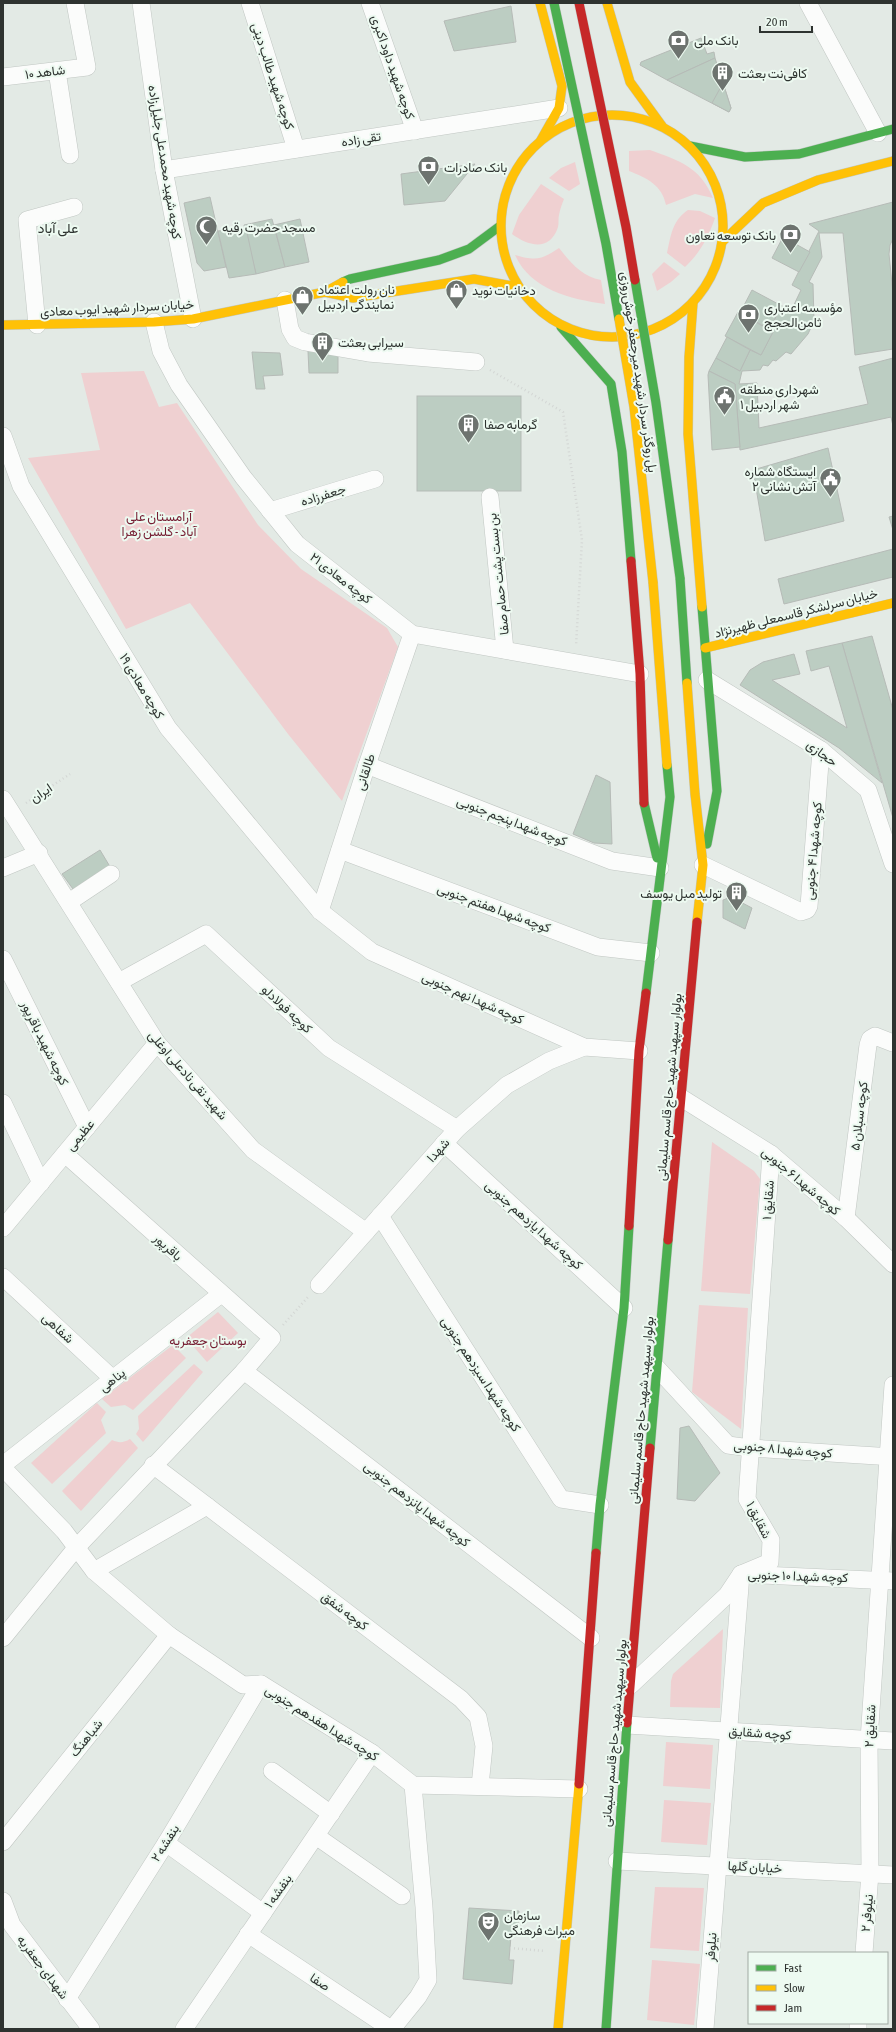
<svg xmlns="http://www.w3.org/2000/svg" width="896" height="2032" viewBox="0 0 896 2032" font-family="'Asap Condensed',Vazirmatn,sans-serif">
	<style>
		.green { fill: #efd0d1 }
		.building { fill: #bccdc2; stroke: #b6bbb7 }
		.lines { fill: none; stroke-linecap: round; stroke-linejoin: round }
		.street-casing { stroke: #c1c7c3; stroke-width: 18 }
		.fast-casing { stroke: #c1c7c3; stroke-width: 10 }
		.slow-casing { stroke: #c1c7c3; stroke-width: 10 }
		.jam-casing { stroke: #c1c7c3; stroke-width: 10 }
		.path { stroke: #d3d6d4; stroke-width: 2.5; stroke-dasharray: 1 3; stroke-linecap: butt }
		.street { stroke: #fbfcfb; stroke-width: 17 }
		.fast { stroke: #4caf50; stroke-width: 9 }
		.slow { stroke: #ffc107; stroke-width: 9 }
		.jam { stroke: #c62828; stroke-width: 9 }
		.fast-bridge-casing { stroke: #c3c7c4; stroke-width: 10; stroke-linecap: butt }
		.slow-bridge-casing { stroke: #c3c7c4; stroke-width: 10; stroke-linecap: butt }
		.jam-bridge-casing { stroke: #c3c7c4; stroke-width: 10; stroke-linecap: butt }
		.fast-bridge { stroke: #4caf50; stroke-width: 9 }
		.slow-bridge { stroke: #ffc107; stroke-width: 9 }
		.jam-bridge { stroke: #c62828; stroke-width: 9 }
		.labels { text-anchor: middle; dominant-baseline: central; stroke-width: 4; stroke-linejoin: round; paint-order: stroke }
		.poi-label { font-size: 13px; fill: #2e3330; stroke: #edfaf1; text-anchor: start }
		.street-label { font-size: 13px; fill: #2e3330; stroke: #edfaf1 }
		.park-label { font-size: 13px; fill: #761d32; stroke: #edfaf1 }
		.neighbourhood-label { font-size: 14px; fill: #2e3330; stroke: #edfaf1 }
	</style>
	<rect width="100%" height="100%" fill="#e3eae5"/>
	<g class="green">
		<path d="M650,150C680,161 700,167 713,198L695,194L666,205C662,185 647,178 629,171V151Z"/>
		<path d="M575,162L580,184L569,191L549,178L561,168Z"/>
		<path d="M541,184L564,199C562,204 560,209 559,215C558,219 559,223 558,227C550,252 528,246 512,234L519,215Z"/>
		<path d="M688,210L700,211L715,218C708,238 700,253 685,267L667,253C671,235 672,221 688,210Z"/>
		<path d="M559,248C571,263 581,276 601,280L605,304C570,299 531,290 515,255C536,261 541,260 559,248Z"/>
		<path d="M664,262L680,274L671,282L657,291L652,274Z"/>
		<path d="M144,371L159,407L177,403L258,525L301,569L387,628L398,647L342,801L288,734L190,603L126,629L28,458L100,450L81,373Z"/>
		<path d="M712,1142L754,1171L760,1179L750,1294L701,1291Z"/>
		<path d="M699,1305L748,1308L741,1429L692,1392Z"/>
		<path d="M218,1312L238,1333L207,1362L186,1338Z"/>
		<path d="M173,1345L186,1358L133,1410L125,1405L111,1407L102,1399Z"/>
		<path d="M194,1364L203,1372L143,1442L136,1434L139,1429L138,1416Z"/>
		<path d="M97,1403L106,1412L101,1420L106,1433L52,1484L31,1463Z"/>
		<path d="M130,1439L138,1448L81,1511L62,1491L112,1440C119,1443 123,1443 130,1439Z"/>
		<path d="M723,1629L720,1708L670,1707L671,1681L673,1674Z"/>
		<path d="M666,1742L713,1745L710,1789L663,1786Z"/>
		<path d="M664,1800L711,1803L707,1845L661,1842Z"/>
		<path d="M655,1887L704,1888L699,1951L650,1948Z"/>
		<path d="M652,1960L700,1964L694,2025L647,2020Z"/>
	</g>
	<g class="building">
		<path d="M511,6L516,42L454,51L444,21Z"/>
		<path d="M701,38L707,54L714,52L715,58L667,80L640,65L641,62Z"/>
		<path d="M715,58L731,108L729,112L667,80Z"/>
		<path d="M723,83L731,108L729,112L712,103Z"/>
		<path d="M475,164L445,201L404,205L401,174Z"/>
		<path d="M210,197L226,267L204,271L197,263L184,203Z"/>
		<path d="M893,202V239L890,245L889,254L893,294V349L855,355L843,233H819L822,257L809,282L813,284L814,321L808,334L791,354L786,352L776,361L773,360L768,366L763,365L760,370L742,371L739,384L757,383L759,428L868,404L859,367L893,358V426L891,417L740,450L735,384L709,371L716,358L740,371L750,350L761,355L773,332L769,329L782,306L791,311L801,290L792,285L819,231L809,224Z"/>
		<path d="M272,219L285,267L256,274L244,225Z"/>
		<path d="M300,219L309,262L285,267L274,225Z"/>
		<path d="M246,228L256,274L229,278L218,231Z"/>
		<path d="M783,237L810,252L799,272L772,258Z"/>
		<path d="M752,290L782,306L769,329L740,313Z"/>
		<path d="M738,312L773,332L761,355L725,336Z"/>
		<path d="M727,337L750,350L740,371L716,358Z"/>
		<path d="M338,350V373H309L308,351Z"/>
		<path d="M252,352L280,353L283,375L263,376L265,389H256Z"/>
		<path d="M709,371L735,384L740,447L712,450L708,375Z"/>
		<rect x="417" y="396" width="104" height="95"/>
		<path d="M828,448L844,521L765,541L753,470Z"/>
		<path d="M893,516V530L889,517Z"/>
		<path d="M893,549V577L784,604L778,579Z"/>
		<path d="M872,636L893,710V818L842,643Z"/>
		<path d="M842,643L882,783L839,748L740,685L750,670L763,662L794,654L800,674L772,680L847,728L829,666L811,671L806,651Z"/>
		<path d="M596,775L610,782L612,844L594,843L573,834Z"/>
		<path d="M100,850L112,870L79,891L73,889L62,874Z"/>
		<path d="M731,897L752,908L745,929L723,918V900Z"/>
		<path d="M689,1426L720,1473L695,1501L677,1499L680,1428Z"/>
		<path d="M469,1908L519,1911L517,1936H511L509,1960H514L512,1984L463,1979Z"/>
	</g>
	<g class="lines">
		<defs>
			<g id="street">
				<path d="M141,3L164,170L193,319"/>
				<path d="M250,3L296,149"/>
				<path d="M370,3L415,131"/>
				<path d="M808,3L878,133"/>
				<path d="M57,71L70,155"/>
				<path d="M3,77L87,67L75,3"/>
				<path d="M164,170L559,108"/>
				<path d="M285,300L290,329L295,338L305,342L368,353L476,362"/>
				<path d="M154,322L161,351L179,385L243,477L297,544L412,634L640,674"/>
				<path d="M37,325L27,220L74,207"/>
				<path d="M3,436L21,486L168,728L320,911L372,952L584,1047L639,1051"/>
				<path d="M490,497L505,650"/>
				<path d="M270,511L375,479"/>
				<path d="M707,680L821,750L868,790L893,864"/>
				<path d="M367,765L612,861L660,868"/>
				<path d="M3,799L157,1043L253,1150L366,1232"/>
				<path d="M340,850L598,947L651,953"/>
				<path d="M703,865L801,912L807,910L809,906L821,750"/>
				<path d="M3,868L39,853"/>
				<path d="M69,902L111,874"/>
				<path d="M320,911L367,765L412,634"/>
				<path d="M3,959L87,1127"/>
				<path d="M119,982L206,934L329,1048L457,1129"/>
				<path d="M680,1097L771,1154L846,1218L893,1264"/>
				<path d="M3,1103L41,1183"/>
				<path d="M444,1143L624,1308"/>
				<path d="M380,1216L561,1499L600,1505"/>
				<path d="M846,1218L868,1045L870,1039L875,1036L893,1043"/>
				<path d="M3,1228L157,1043"/>
				<path d="M3,1277L113,1379"/>
				<path d="M319,1285L457,1129L507,1085L549,1061L584,1047"/>
				<path d="M657,1368L728,1445L750,1448L893,1457"/>
				<path d="M244,1371L591,1638"/>
				<path d="M3,1465L221,1294"/>
				<path d="M153,1465L461,1699L478,1717L484,1746L480,1786"/>
				<path d="M3,1468L64,1531L94,1571L169,1635L243,1685L261,1684L372,1753L413,1785L579,1789"/>
				<path d="M94,1571L207,1506"/>
				<path d="M3,1638L76,1548L244,1371L272,1338L65,1154"/>
				<path d="M631,1685L727,1595L741,1574L893,1581"/>
				<path d="M627,1725L893,1741"/>
				<path d="M272,1771L331,1814"/>
				<path d="M316,1836L402,1896"/>
				<path d="M3,1842L169,1635"/>
				<path d="M166,1843L263,1913"/>
				<path d="M617,1861L893,1875"/>
				<path d="M3,1901L12,1925L91,2029"/>
				<path d="M248,1934L391,2029"/>
				<path d="M864,1953L870,1873L869,1740L893,1385"/>
				<path d="M67,1999L166,1843L261,1684"/>
				<path d="M184,2029L372,1753"/>
				<path d="M392,2029L418,1997L428,1980L424,1907L413,1785"/>
				<path d="M705,2029L741,1574L770,1562L771,1540L747,1499L771,1154"/>
				<path d="M858,2029V2023"/>
			</g>
			<g id="fast">
				<path d="M690,146L745,157L799,154L893,129"/>
				<path d="M343,282L350,279L439,260L469,249L500,226"/>
				<path d="M561,327L611,384L622,452L631,561"/>
				<path d="M680,578L687,683"/>
				<path d="M702,607L717,791L707,844"/>
				<path d="M644,803L657,858"/>
				<path d="M646,993L670,797L667,765"/>
				<path d="M650,1448L668,1240"/>
				<path d="M596,1553L600,1505L624,1308L629,1226"/>
				<path d="M606,2029L627,1723"/>
			</g>
			<g id="slow">
				<path d="M540,3L562,86L559,108L541,140"/>
				<path d="M607,3L630,82L662,126"/>
				<circle cx="612" cy="226" r="111"/>
				<path d="M722,242L763,203L818,180L893,161"/>
				<path d="M325,292L353,298L474,279L518,287"/>
				<path d="M693,303L689,357L688,434L702,607"/>
				<path d="M3,325L154,322L193,319L325,292L343,282"/>
				<path d="M653,582L667,765"/>
				<path d="M705,648L893,603"/>
				<path d="M687,683L695,794L703,865L697,922"/>
				<path d="M558,2029L579,1784"/>
			</g>
			<g id="jam">
				<path d="M631,561L640,674L644,803"/>
				<path d="M629,1226L639,1051L646,993"/>
				<path d="M668,1240L697,922"/>
				<path d="M627,1723L650,1448"/>
				<path d="M579,1784L596,1553"/>
			</g>
		</defs>
		<use href="#street" class="street-casing"/>
		<use href="#fast" class="fast-casing"/>
		<use href="#slow" class="slow-casing"/>
		<use href="#jam" class="jam-casing"/>
		<g class="path">
			<path d="M490,370L563,412L582,540L576,646"/>
			<path d="M26,803L70,774"/>
			<path d="M283,1325L308,1297"/>
			<path d="M510,1948L545,1951"/>
		</g>
		<use href="#street" class="street"/>
		<use href="#fast" class="fast"/>
		<use href="#slow" class="slow"/>
		<use href="#jam" class="jam"/>
		<defs>
			<g id="fast-bridge">
				<path d="M554,3L606,244L619,319"/>
				<path d="M635,280L656,403L680,578"/>
			</g>
			<path id="slow-bridge" d="M619,319L634,407L653,582"/>
			<path id="jam-bridge" d="M579,3L626,227L635,280"/>
		</defs>
		<use href="#fast-bridge" class="fast-bridge-casing"/>
		<use href="#slow-bridge" class="slow-bridge-casing"/>
		<use href="#jam-bridge" class="jam-bridge-casing"/>
		<use href="#fast-bridge" class="fast-bridge"/>
		<use href="#slow-bridge" class="slow-bridge"/>
		<use href="#jam-bridge" class="jam-bridge"/>
	</g>
	<defs>
		<symbol id="bank-pin" viewBox="-11 -11 22 30"><path d="M0 17L-7.5 6A9.5 9.5 0 1 1 7.5 6Z" fill="#6d736f" stroke="#edfaf1"/><path d="M-6-4H6V4H-6ZM0-2.3a2.3 2.3 0 1 0 0 4.6a2.3 2.3 0 1 0 0-4.6Z" fill="#fff"/></symbol>
		<symbol id="building-pin" viewBox="-11 -11 22 30"><path d="M0 17L-7.5 6A9.5 9.5 0 1 1 7.5 6Z" fill="#6d736f" stroke="#edfaf1"/><path d="M-4-6H4V6H1V3H-1V6H-4ZM-2.5-4.3h1.7v1.8h-1.7ZM.8-4.3h1.7v1.8H.8ZM-2.5-1h1.7V.8h-1.7ZM.8-1h1.7V.8H.8Z" fill="#fff"/></symbol>
		<symbol id="mosque-pin" viewBox="-11 -11 22 30"><path d="M0 17L-7.5 6A9.5 9.5 0 1 1 7.5 6Z" fill="#6d736f" stroke="#edfaf1"/><path d="M3.5-4.9A6 6 0 1 0 3.5 4.9A5 5 0 1 1 3.5-4.9Z" fill="#fff"/></symbol>
		<symbol id="shop-pin" viewBox="-11 -11 22 30"><path d="M0 17L-7.5 6A9.5 9.5 0 1 1 7.5 6Z" fill="#6d736f" stroke="#edfaf1"/><path d="M-5-2.5h2.3a2.7 3.5 0 0 1 5.4 0H5L5.5 6h-11ZM-1.5-2.5h3a1.5 2.3 0 0 0-3 0Z" fill="#fff"/></symbol>
		<symbol id="civic-pin" viewBox="-11 -11 22 30"><path d="M0 17L-7.5 6A9.5 9.5 0 1 1 7.5 6Z" fill="#6d736f" stroke="#edfaf1"/><path d="M-.6-6.5H3V-4.5H.6V-3L4-1V1h2V6H-6V1h2V-1L-.6-3ZM-1.2 2.5V6h2.4V2.5Z" fill="#fff"/></symbol>
		<symbol id="theatre-pin" viewBox="-11 -11 22 30"><path d="M0 17L-7.5 6A9.5 9.5 0 1 1 7.5 6Z" fill="#6d736f" stroke="#edfaf1"/><path d="M-5-5.5Q0-4 5-5.5V0Q5 5 0 6Q-5 5-5 0ZM-3.3-2.5H-1v1.5H-3.3ZM1-2.5H3.3v1.5H1ZM-2.8 1Q0 5.5 2.8 1Z" fill="#fff"/></symbol>
	</defs>
	<g fill-rule="evenodd">
		<use href="#bank-pin" x="666" y="28" width="25" height="34"/>
		<use href="#building-pin" x="710" y="60" width="25" height="34"/>
		<use href="#bank-pin" x="416" y="154" width="25" height="34"/>
		<use href="#mosque-pin" x="194" y="214" width="25" height="34"/>
		<use href="#bank-pin" x="778" y="222" width="25" height="34"/>
		<use href="#shop-pin" x="444" y="278" width="25" height="34"/>
		<use href="#shop-pin" x="290" y="284" width="25" height="34"/>
		<use href="#bank-pin" x="736" y="302" width="25" height="34"/>
		<use href="#building-pin" x="310" y="330" width="25" height="34"/>
		<use href="#civic-pin" x="712" y="384" width="25" height="34"/>
		<use href="#building-pin" x="456" y="412" width="25" height="34"/>
		<use href="#civic-pin" x="818" y="466" width="25" height="34"/>
		<use href="#building-pin" x="724" y="880" width="25" height="34"/>
		<use href="#theatre-pin" x="476" y="1910" width="25" height="34"/>
	</g>
	<g class="labels">
		<g class="poi-label">
			<text x="694" y="40">بانک ملی</text>
			<text x="738" y="73">کافی‌نت بعثت</text>
			<text x="444" y="167">بانک صادرات</text>
			<text x="222" y="227">مسجد حضرت رقیه</text>
			<text x="776" y="235" text-anchor="end">بانک توسعه تعاون</text>
			<text x="318" y="289">نان رولت اعتماد<tspan x="318" dy="15">نمایندگی اردبیل</tspan></text>
			<text x="472" y="290">دخانیات نوید</text>
			<text x="764" y="307">مؤسسه اعتباری<tspan x="764" dy="15">ثامن‌الحجج</tspan></text>
			<text x="338" y="342">سیرابی بعثت</text>
			<text x="740" y="389">شهرداری منطقه<tspan x="740" dy="15">۱ شهر اردبیل</tspan></text>
			<text x="484" y="424">گرمابه صفا</text>
			<text x="816" y="471" text-anchor="end">ایستگاه شماره<tspan x="816" dy="15">۲ آتش نشانی</tspan></text>
			<text x="722" y="893" text-anchor="end">تولید مبل یوسف</text>
			<text x="504" y="1915">سازمان<tspan x="504" dy="15">میراث فرهنگی</tspan></text>
		</g>
		<g class="street-label">
			<text transform="translate(393 67) rotate(71)">کوچه شهید داود اکبری</text>
			<text transform="translate(45 72) rotate(-7)">شاهد ۱۰</text>
			<text transform="translate(273 76) rotate(72)">کوچه شهید طالب دینی</text>
			<text transform="translate(361 139) rotate(-9)">تقی زاده</text>
			<text transform="translate(165 162) rotate(81)">کوچه شهید محمدعلی جلیل‌زاده</text>
			<text transform="translate(117 308) rotate(-3)">خیابان سردار شهید ایوب معادی</text>
			<text transform="translate(639 372) rotate(82)">پل روگذر سردار شهید میرجعفر خوش‌روزی</text>
			<text transform="translate(323 495) rotate(-17)">جعفرزاده</text>
			<text transform="translate(498 574) rotate(-96)">بن بست پشت حمام صفا</text>
			<text transform="translate(341 578) rotate(38)">کوچه معادی ۲۱</text>
			<text transform="translate(796 613) rotate(-14)">خیابان سرلشکر قاسمعلی ظهیرنژاد</text>
			<text transform="translate(142 686) rotate(59)">کوچه معادی ۱۹</text>
			<text transform="translate(822 753) rotate(37)">حجازی</text>
			<text transform="translate(365 772) rotate(-72)">طالقانی</text>
			<text transform="translate(41 793) rotate(-34)">ایران</text>
			<text transform="translate(512 821) rotate(21)">کوچه شهدا پنجم جنوبی</text>
			<text transform="translate(813 851) rotate(-85)">کوچه شهدا ۴ جنوبی</text>
			<text transform="translate(494 908) rotate(20)">کوچه شهدا هفتم جنوبی</text>
			<text transform="translate(473 998) rotate(24)">کوچه شهدا نهم جنوبی</text>
			<text transform="translate(287 1009) rotate(43)">کوچه فولادلو</text>
			<text transform="translate(45 1043) rotate(64)">کوچه شهید باقرپور</text>
			<text transform="translate(188 1075) rotate(49)">شهید نقی نادعلی اوغلی</text>
			<text transform="translate(669 1087) rotate(-85)">بولوار سپهبد شهید حاج قاسم سلیمانی</text>
			<text transform="translate(859 1116) rotate(-83)">کوچه سبلان ۵</text>
			<text transform="translate(80 1135) rotate(-50)">عظیمی</text>
			<text transform="translate(438 1150) rotate(-48)">شهدا</text>
			<text transform="translate(801 1181) rotate(40)">کوچه شهدا ۶ جنوبی</text>
			<text transform="translate(768 1200) rotate(-86)">شقایق ۱</text>
			<text transform="translate(534 1225) rotate(42)">کوچه شهدا یازدهم جنوبی</text>
			<text transform="translate(168 1247) rotate(42)">باقرپور</text>
			<text transform="translate(58 1328) rotate(43)">شفاهی</text>
			<text transform="translate(481 1374) rotate(57)">کوچه شهدا سیزدهم جنوبی</text>
			<text transform="translate(112 1380) rotate(-38)">پناهی</text>
			<text transform="translate(641 1410) rotate(-85)">بولوار سپهبد شهید حاج قاسم سلیمانی</text>
			<text transform="translate(783 1449) rotate(5)">کوچه شهدا ۸ جنوبی</text>
			<text transform="translate(417 1504) rotate(38)">کوچه شهدا پانزدهم جنوبی</text>
			<text transform="translate(759 1520) rotate(63)">شقایق ۱</text>
			<text transform="translate(798 1576) rotate(2)">کوچه شهدا ۱۰ جنوبی</text>
			<text transform="translate(345 1611) rotate(37)">کوچه شفق</text>
			<text transform="translate(322 1723) rotate(32)">کوچه شهدا هفدهم جنوبی</text>
			<text transform="translate(870 1726) rotate(-87)">شقایق ۲</text>
			<text transform="translate(614 1733) rotate(-85)">بولوار سپهبد شهید حاج قاسم سلیمانی</text>
			<text transform="translate(760 1733) rotate(4)">کوچه شقایق</text>
			<text transform="translate(86 1738) rotate(-51)">شباهنگ</text>
			<text transform="translate(165 1843) rotate(-58)">بنفشه ۲</text>
			<text transform="translate(755 1867) rotate(3)">خیابان گلها</text>
			<text transform="translate(278 1891) rotate(-55)">بنفشه ۱</text>
			<text transform="translate(867 1913) rotate(-85)">نیلوفر ۲</text>
			<text transform="translate(711 1947) rotate(-86)">نیلوفر</text>
			<text transform="translate(43 1967) rotate(53)">شهدای جعفریه</text>
			<text transform="translate(320 1982) rotate(33)">صفا</text>
		</g>
		<g class="park-label">
			<text x="159" y="516">آرامستان علی<tspan x="159" dy="15">آباد - گلشن زهرا</tspan></text>
			<text x="208" y="1340">بوستان جعفریه</text>
		</g>
		<g class="neighbourhood-label">
			<text x="58" y="228">علی آباد</text>
		</g>
	</g>
	<rect width="896" height="2032" fill="none" stroke="#2e3330" stroke-width="8"/>
	<rect x="748" y="1952" width="140" height="72" fill="#edfaf1" stroke="#a1aaa4"/>
	<rect x="756" y="1965" width="20" height="6" fill="#4caf50" stroke="#a1aaa4"/>
	<text x="784" y="1972" font-size="12" fill="#2e3330">Fast</text>
	<rect x="756" y="1985" width="20" height="6" fill="#ffc107" stroke="#a1aaa4"/>
	<text x="784" y="1992" font-size="12" fill="#2e3330">Slow</text>
	<rect x="756" y="2005" width="20" height="6" fill="#c62828" stroke="#a1aaa4"/>
	<text x="784" y="2012" font-size="12" fill="#2e3330">Jam</text>
	<path d="M760 26v6h52v-6" fill="none" stroke="#2e3330" stroke-width="2"/>
	<text x="766" y="26" font-size="12" fill="#2e3330" stroke="#edfaf1" stroke-width="3" paint-order="stroke">20 m</text>
</svg>
